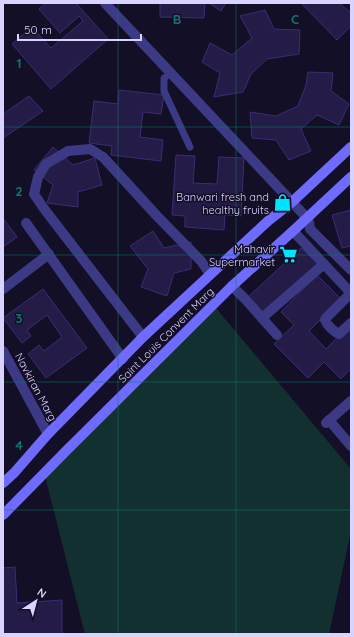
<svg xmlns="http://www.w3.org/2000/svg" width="354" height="637" viewBox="0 0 354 637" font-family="Quicksand,sans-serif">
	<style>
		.green { fill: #12302f }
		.building { fill: #241b47; stroke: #3b2d73 }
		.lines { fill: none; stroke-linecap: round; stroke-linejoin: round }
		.lane { stroke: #3d3a85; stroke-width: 7 }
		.street { stroke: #3d3a85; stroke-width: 10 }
		.secondary { stroke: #6f6bff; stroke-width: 10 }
		.grid { fill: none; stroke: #0f766e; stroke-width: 1; stroke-opacity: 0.55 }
		.labels { text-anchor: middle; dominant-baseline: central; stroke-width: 3; stroke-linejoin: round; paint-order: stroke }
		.poi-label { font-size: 11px; fill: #d9d4ff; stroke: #130f26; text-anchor: end }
		.street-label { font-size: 11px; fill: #d9d4ff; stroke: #130f26 }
		.grid-label { font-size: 13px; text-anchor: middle; font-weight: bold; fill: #0f766e; stroke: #130f26; stroke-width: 3; stroke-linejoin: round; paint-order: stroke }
	</style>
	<rect width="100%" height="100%" fill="#130f26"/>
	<path class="green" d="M211,302L351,469V531L329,634H85L43,468Z"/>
	<g class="building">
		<path d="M46,3H76L108,39L51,89L12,44L32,27L51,48L83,21L79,16L60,33L39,9Z"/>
		<path d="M160,3H205L204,18L160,17Z"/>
		<path d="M209,3H226L221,11Z"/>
		<path d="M301,3H339L351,13V26L337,40Z"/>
		<path d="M265,10L274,29L300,30L299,54L267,59L251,74L243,92L214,97L220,73L202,62L210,43L232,55L252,38L240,16Z"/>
		<path d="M308,72L333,73L331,91L349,104L339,125L317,115L301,129L311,151L289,160L276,140L252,138L250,112L276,116L298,106L306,85Z"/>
		<path d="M119,90L164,95L161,114L143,112L140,137L163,140L161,161L111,155L112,146L89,143L94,101L118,104Z"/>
		<path d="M29,96L43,111L3,138V114Z"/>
		<path d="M53,147L73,165L95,158L102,185L78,192V207L47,203L53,185L34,170Z"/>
		<path d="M176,155L195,156L193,183L217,184L219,157L244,158L241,216L225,215L224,230L185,227V216L172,215Z"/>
		<path d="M351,210V246L342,248L332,215Z"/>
		<path d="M3,218L17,237L3,247Z"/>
		<path d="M153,231L164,248L191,242V269L174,273L167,296L141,287L148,269L130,246Z"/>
		<path d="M301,248L318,263L262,313L247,298Z"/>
		<path d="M317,275L341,299L309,331L326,349L351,323V368L341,379L324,362L308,378L274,344L294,325L281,312Z"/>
		<path d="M43,289L87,348L46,378L28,354L39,345L44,351L62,337L47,315L27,330L31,336L22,343L3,318Z"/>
		<path d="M15,567L17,603L62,600V634H3V568Z"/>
	</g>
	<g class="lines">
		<path class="lane" d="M171,73L164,78V91L190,147"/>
		<g class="street">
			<path d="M105,3L307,218L309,222L310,229L351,270"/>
			<path d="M26,223L123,359"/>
			<path d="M293,231L351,293"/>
			<path d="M232,286L246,300L277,335"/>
			<path d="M3,289L49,254"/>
			<path d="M351,293L326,318L325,320C327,325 334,332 339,334L351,323"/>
			<path d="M262,318L324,264"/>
			<path d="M143,337L45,210L34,194L38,177L46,164L68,151L90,149L103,157L157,216L201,261L210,274"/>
			<path d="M3,351L48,434"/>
			<path d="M329,420L351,446"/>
			<path d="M326,423L351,401"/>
		</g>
		<g class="secondary">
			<path d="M3,483L14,473L48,434L143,337L268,221L292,202L351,147"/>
			<path d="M3,515L66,451L232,286L293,231L351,177"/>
		</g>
	</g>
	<path class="grid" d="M118,3V634M236,3V634M3,127H351M3,255H351M3,382H351M3,510H351"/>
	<defs>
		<symbol id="shop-bare" viewBox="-9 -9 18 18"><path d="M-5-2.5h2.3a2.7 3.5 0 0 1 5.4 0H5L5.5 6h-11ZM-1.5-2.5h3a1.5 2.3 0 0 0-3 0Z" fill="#00e5ff" stroke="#130f26" stroke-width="2.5" paint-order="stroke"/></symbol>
		<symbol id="supermarket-bare" viewBox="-9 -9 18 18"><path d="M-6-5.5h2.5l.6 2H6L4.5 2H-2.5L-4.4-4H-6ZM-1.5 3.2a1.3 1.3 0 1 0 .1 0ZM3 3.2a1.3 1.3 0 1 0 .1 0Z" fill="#00e5ff" stroke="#130f26" stroke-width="2.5" paint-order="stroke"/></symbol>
	</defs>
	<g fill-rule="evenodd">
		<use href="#shop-bare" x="270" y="190" width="25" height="25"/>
		<use href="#supermarket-bare" x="276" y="242" width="25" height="25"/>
	</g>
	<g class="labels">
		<g class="poi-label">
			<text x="269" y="197">Banwari fresh and<tspan x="269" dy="13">healthy fruits</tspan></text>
			<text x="275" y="249">Mahavir<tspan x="275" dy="13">Supermarket</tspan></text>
		</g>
		<g class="street-label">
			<text transform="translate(166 335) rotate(-45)">Saint Louis Convent Marg</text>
			<text transform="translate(36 387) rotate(62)">Navkiran Marg</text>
		</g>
	</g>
	<g class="grid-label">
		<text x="177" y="24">B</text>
		<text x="295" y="24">C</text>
		<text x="19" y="68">1</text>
		<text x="19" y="196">2</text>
		<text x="19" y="323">3</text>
		<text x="19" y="450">4</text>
	</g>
	<rect width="354" height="637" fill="none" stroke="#d9d4ff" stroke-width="8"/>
	<g transform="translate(36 601) rotate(36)" stroke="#130f26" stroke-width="3" paint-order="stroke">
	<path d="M0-3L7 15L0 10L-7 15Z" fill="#d9d4ff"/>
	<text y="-6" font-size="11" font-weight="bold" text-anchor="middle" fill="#d9d4ff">N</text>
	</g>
	<path d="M18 34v6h123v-6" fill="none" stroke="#d9d4ff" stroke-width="2"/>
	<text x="24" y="34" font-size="12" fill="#d9d4ff" stroke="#130f26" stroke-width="3" paint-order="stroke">50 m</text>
</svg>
